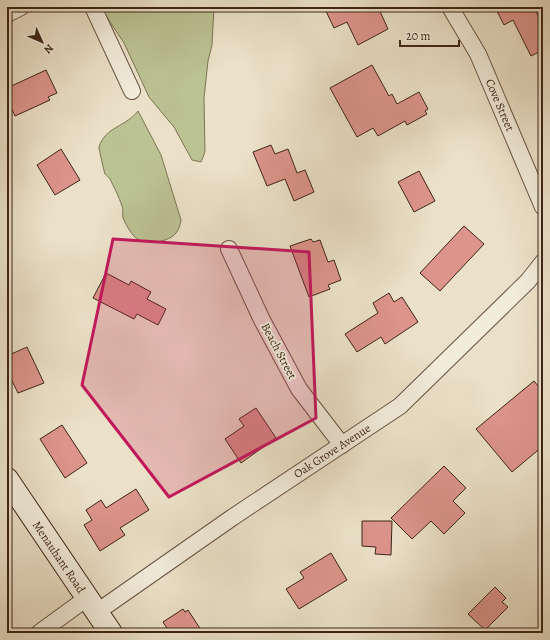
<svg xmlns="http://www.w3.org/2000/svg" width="550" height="640" viewBox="0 0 550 640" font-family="Alegreya,serif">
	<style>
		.green { fill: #bbc293; stroke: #7c7455 }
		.building { fill: #dc948b; stroke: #3e2517 }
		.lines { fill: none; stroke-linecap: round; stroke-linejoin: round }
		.minor-casing { stroke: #695443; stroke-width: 18 }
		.secondary-casing { stroke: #3e2517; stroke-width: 24 }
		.minor { stroke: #f2ecdb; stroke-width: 16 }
		.secondary { stroke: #f2ecdb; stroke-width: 22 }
		.marked { fill: #c2185b; fill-opacity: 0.2; stroke: #c2185b; stroke-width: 3; stroke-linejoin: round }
		.labels { text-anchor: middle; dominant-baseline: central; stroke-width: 3.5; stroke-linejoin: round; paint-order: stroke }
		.street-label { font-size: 12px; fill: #3e2517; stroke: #f2ecdb }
	</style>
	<rect width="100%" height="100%" fill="#ebe1c8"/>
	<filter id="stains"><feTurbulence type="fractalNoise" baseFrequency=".005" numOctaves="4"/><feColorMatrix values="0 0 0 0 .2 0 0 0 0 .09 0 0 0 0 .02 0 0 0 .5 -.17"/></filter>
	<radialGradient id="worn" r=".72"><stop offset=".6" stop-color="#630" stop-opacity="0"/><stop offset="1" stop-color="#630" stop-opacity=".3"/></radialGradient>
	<g class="green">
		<path d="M100,7H214L212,45L208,61L204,98L205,152L201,162L192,160L174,127L149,97L124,43Z"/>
		<path d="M138,111L161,155L181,220C179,231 176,236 165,240C156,243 141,244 134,236C130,232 125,223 123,218C122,214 124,209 122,206C119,197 115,189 111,181C110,178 107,176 105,174C104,171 99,150 99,147C105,127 127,126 138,111Z"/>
	</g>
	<g class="building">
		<path d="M324,7H378L388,29L358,45L347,22L334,28Z"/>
		<path d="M495,7H537L534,8L543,25V50L531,56L513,20L504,25Z"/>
		<path d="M372,65L389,96L392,94L397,104L419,92L428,109L425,111L427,114L407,125L405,121L378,136L373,128L357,137L330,88Z"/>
		<path d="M46,70L57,93L48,97L50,100L15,116L7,99V88Z"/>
		<path d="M271,145L275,154L288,149L297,173L305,170L314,192L294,201L285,179L267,186L253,152Z"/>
		<path d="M61,149L80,180L55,195L37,165Z"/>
		<path d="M419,171L435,201L414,212L398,182Z"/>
		<path d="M464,226L484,244L440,291L420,273Z"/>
		<path d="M311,239L313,242L320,240L328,262L334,260L341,280L328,285L330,289L309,297L290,246Z"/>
		<path d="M106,273L129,285L131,281L151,292L147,299L166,309L158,325L137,314L134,319L93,298Z"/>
		<path d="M389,293L394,302L402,297L418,322L385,344L381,337L357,352L345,334L378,313L373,303Z"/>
		<path d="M27,347L44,383L18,393L7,371V356Z"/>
		<path d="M534,381L543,392V446L512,472L476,429Z"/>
		<path d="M256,408L276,438L241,463L225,439L244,426L239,419Z"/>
		<path d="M62,425L87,463L65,478L40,439Z"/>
		<path d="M444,466L466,488L453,501L465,513L444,534L431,521L412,539L391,518Z"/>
		<path d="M136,489L149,510L120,528L125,535L100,551L84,525L92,520L86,510L101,500L106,508Z"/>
		<path d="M362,521H392L391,555L375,554L376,547L362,546Z"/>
		<path d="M331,553L347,580L299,609L286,589L304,578L300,572Z"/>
		<path d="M495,587L506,598L502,602L508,607L485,630L468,614Z"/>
		<path d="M183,609L185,612L188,610L203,633H170L163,622Z"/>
	</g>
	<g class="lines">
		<defs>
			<g id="minor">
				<path d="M93,7L132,91"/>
				<path d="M450,7L478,54L543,207"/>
				<path d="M7,14L21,7"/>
				<path d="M229,249L262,320L299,389L342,445"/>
				<path d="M97,612L233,517L400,406L528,281L543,262"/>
				<path d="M39,633L87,598"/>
			</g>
			<path id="secondary" d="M7,479L111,633"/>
		</defs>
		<use href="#minor" class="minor-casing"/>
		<use href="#secondary" class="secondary-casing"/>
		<use href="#minor" class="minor"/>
		<use href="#secondary" class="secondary"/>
	</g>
	<path class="marked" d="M113,239L309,252L316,418L169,497L82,385Z"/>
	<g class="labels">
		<g class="street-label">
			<text transform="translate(500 105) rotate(67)">Cove Street</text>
			<text transform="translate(279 351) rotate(62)">Beach Street</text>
			<text transform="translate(332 451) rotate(-33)">Oak Grove Avenue</text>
			<text transform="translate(59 557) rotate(56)">Menauhant Road</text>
		</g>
	</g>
	<rect width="550" height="640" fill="none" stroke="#ebe1c8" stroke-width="24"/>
	<rect x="8" y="8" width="534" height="624" fill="none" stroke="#3e2517" stroke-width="2"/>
	<rect x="12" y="12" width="526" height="616" fill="none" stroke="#3e2517"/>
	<g transform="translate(42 42) rotate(135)" stroke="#f2ecdb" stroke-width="3" paint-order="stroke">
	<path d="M0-3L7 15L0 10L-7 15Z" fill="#3e2517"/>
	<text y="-6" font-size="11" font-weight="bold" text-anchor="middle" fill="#3e2517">N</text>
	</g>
	<path d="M400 40v6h59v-6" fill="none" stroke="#3e2517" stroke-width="2"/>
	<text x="406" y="40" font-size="12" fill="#3e2517" stroke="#f2ecdb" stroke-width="3" paint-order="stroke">20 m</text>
	<rect width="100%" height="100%" filter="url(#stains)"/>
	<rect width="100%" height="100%" fill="url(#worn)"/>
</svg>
